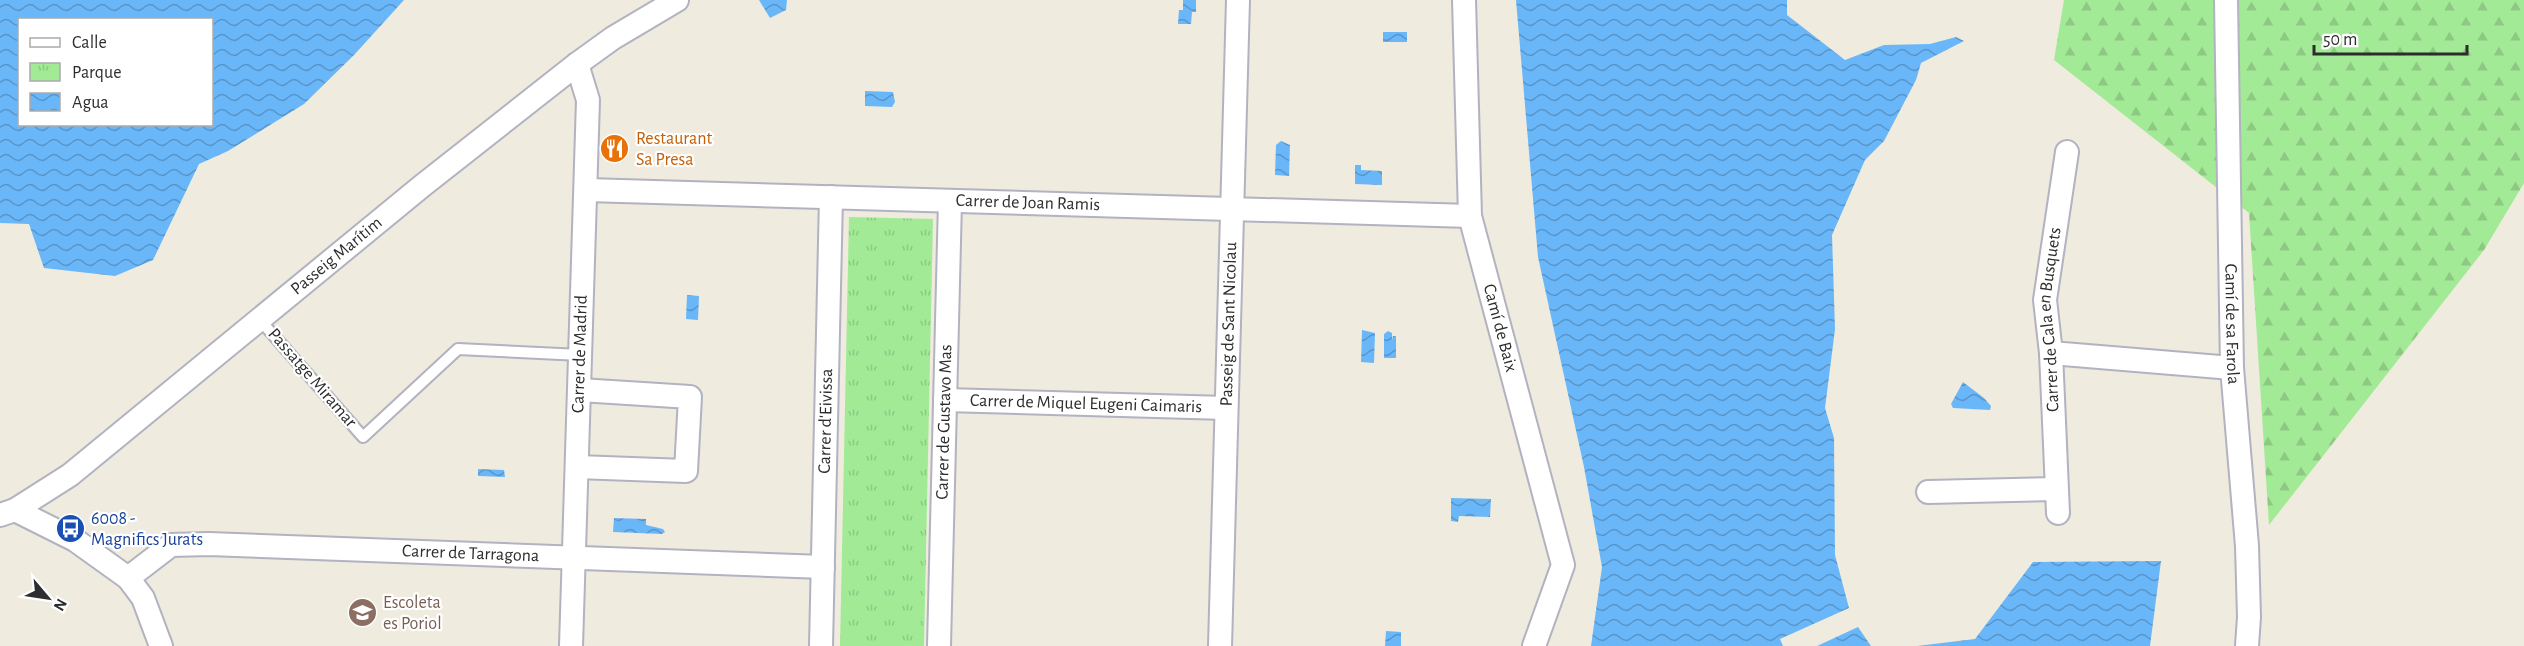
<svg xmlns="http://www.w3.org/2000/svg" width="2524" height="646" viewBox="0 0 2524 646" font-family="'Alegreya Sans',sans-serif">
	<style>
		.forest { fill: url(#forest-firs) }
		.park { fill: url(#park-tufts) }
		.water { fill: url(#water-waves); fill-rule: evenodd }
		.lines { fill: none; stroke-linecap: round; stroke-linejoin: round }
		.service-casing { stroke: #b2b2c1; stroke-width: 14 }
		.minor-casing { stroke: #b2b2c1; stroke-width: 26 }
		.service { stroke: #fff; stroke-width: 10 }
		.minor { stroke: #fff; stroke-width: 22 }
		.labels { text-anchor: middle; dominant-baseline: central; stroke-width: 4.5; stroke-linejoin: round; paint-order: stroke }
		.food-label { font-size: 18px; fill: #c56008; stroke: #fff; text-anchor: start }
		.street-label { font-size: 18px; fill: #2d2d2d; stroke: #fff }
		.transit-label { font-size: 18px; fill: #164399; stroke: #fff; text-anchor: start }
		.education-label { font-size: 18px; fill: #785e54; stroke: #fff; text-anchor: start }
	</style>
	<defs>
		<pattern id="forest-firs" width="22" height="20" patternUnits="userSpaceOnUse" patternTransform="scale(1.5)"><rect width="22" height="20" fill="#a3ea97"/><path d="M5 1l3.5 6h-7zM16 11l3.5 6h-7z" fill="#8dc982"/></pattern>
		<pattern id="park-tufts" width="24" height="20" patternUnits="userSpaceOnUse" patternTransform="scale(1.5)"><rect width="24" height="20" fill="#a3ea97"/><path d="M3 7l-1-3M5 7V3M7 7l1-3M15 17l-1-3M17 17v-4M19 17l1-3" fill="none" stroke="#8dc982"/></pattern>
		<pattern id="water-waves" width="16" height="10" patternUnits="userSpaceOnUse" patternTransform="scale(1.5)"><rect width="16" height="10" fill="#69b7f9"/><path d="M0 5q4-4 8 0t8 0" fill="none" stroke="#5795ca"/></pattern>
	</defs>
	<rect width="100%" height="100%" fill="#efebde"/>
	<path class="forest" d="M2064,0H2524V183L2484,250L2269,525L2249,213L2054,60Z"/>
	<path class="park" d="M849,217L933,219L924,646H840Z"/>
	<g class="water">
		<path d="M0,0H404L354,55L304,104L228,151L199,164L153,260L115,276L44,268L29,224L0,223ZM20,20H212V124H20Z"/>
		<path d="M759,0H787L786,10L770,18Z"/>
		<path d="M1183,0H1196V12H1192L1191,24H1178L1179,10H1183Z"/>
		<path d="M1516,0H1787V15L1845,60L1884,45L1930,44L1956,37L1964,41L1921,63L1916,80L1884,141L1865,160L1832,235L1835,329L1825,408L1834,438L1835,555L1849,608L1780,639L1783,646H1591L1602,567L1584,467L1538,257Z"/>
		<rect x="1383" y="32" width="24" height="10"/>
		<path d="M865,91L893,92L895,102L892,107L865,106Z"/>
		<path d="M1281,141L1290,145L1289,176L1275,175L1276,145Z"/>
		<path d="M1355,165H1361V170L1382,171V185L1355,184Z"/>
		<path d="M687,295L699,296L698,320L686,319Z"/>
		<path d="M1362,330L1375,333L1374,363L1361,362Z"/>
		<path d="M1388,331L1392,333V340L1393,336H1396V358H1384V334Z"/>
		<path d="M1963,382L1984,398L1991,406L1990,410L1953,408L1951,404Z"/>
		<path d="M478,469L504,470L505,477L478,476Z"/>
		<path d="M1451,498L1491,499L1490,517L1459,516L1458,522L1451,521Z"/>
		<path d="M614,518L646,519V525L663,529L665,532L662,534L613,532Z"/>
		<path d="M2161,561L2150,646H1917L1975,639L2033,562Z"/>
		<path d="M1858,627L1871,646H1817Z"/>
		<path d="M1386,631L1401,632V646H1385Z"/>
	</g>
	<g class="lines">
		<defs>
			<path id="service" d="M260,320L363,437L458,349L581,355"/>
			<g id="minor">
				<path id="s1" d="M1464,0L1470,216L1563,565L1534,646"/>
				<path id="s2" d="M2226,0L2232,368L2247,546L2249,617L2247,646"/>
				<path id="s3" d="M587,190L1470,216"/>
				<path d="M2051,353L2232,368"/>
				<path id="s4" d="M945,400L1226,408"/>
				<path d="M577,467L686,471L690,397L580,390"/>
				<path d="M1928,492L2056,489"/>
				<path d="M15,510L75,540L128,578L143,598L161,646"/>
				<path id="s5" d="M2058,513L2051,353L2045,300L2067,152"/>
				<path id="s6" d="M0,515L15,510L70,475L422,186L577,64L613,38L677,0"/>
				<path id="s7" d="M128,578L171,545L209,544L823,567"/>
				<path id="s8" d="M571,646L588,100L577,64"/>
				<path id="s9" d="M821,646L831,197"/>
				<path id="s10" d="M939,646L950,201"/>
				<path id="s11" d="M1220,646L1238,0"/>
			</g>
		</defs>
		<use href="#service" class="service-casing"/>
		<use href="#minor" class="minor-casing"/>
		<use href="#service" class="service"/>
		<use href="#minor" class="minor"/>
	</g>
	<defs>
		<symbol id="restaurant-disc" viewBox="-11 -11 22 22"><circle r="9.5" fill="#e8710a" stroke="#fff"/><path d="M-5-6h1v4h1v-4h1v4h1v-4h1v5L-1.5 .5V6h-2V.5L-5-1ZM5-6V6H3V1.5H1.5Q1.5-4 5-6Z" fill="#fff"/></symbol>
		<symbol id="bus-disc" viewBox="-11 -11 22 22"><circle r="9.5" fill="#1a4fb4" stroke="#fff"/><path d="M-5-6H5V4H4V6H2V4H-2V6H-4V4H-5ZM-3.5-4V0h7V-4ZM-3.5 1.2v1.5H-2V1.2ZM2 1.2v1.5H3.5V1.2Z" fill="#fff"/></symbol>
		<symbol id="school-disc" viewBox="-11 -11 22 22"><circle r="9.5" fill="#8d6e63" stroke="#fff"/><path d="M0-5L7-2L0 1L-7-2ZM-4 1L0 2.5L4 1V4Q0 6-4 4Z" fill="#fff"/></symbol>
	</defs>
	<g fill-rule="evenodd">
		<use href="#restaurant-disc" x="598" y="132" width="33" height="33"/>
		<use href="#bus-disc" x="54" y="512" width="33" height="33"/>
		<use href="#school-disc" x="346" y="596" width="33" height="33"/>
	</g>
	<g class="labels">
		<g class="food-label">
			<text x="636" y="139">Restaurant<tspan x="636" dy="21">Sa Presa</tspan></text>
		</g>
		<g class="street-label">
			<text stroke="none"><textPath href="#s3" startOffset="441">Carrer de Joan Ramis</textPath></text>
			<text stroke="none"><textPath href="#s6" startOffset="426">Passeig Marítim</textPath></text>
			<text stroke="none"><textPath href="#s5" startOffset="194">Carrer de Cala en Busquets</textPath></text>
			<text stroke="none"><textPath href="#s11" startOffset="322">Passeig de Sant Nicolau</textPath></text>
			<text stroke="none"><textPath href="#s2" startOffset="324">Camí de sa Farola</textPath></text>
			<text stroke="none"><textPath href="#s1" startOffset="332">Camí de Baix</textPath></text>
			<text stroke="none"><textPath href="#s8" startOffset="292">Carrer de Madrid</textPath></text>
			<text transform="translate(312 378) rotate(49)">Passatge Miramar</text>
			<text stroke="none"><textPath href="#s4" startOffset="141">Carrer de Miquel Eugeni Caimaris</textPath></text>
			<text stroke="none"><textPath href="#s9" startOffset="225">Carrer d'Eivissa</textPath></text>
			<text stroke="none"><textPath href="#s10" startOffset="224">Carrer de Gustavo Mas</textPath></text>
			<text stroke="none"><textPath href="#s7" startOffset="354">Carrer de Tarragona</textPath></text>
		</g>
		<g class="transit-label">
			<text x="91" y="519">6008 -<tspan x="91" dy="21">Magnifics Jurats</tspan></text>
		</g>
		<g class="education-label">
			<text x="383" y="603">Escoleta<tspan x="383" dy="21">es Poriol</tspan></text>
		</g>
	</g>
	<rect x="18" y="18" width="195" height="108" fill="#ffffff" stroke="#ababab" stroke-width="1.5"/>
	<rect x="30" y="38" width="30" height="9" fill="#ffffff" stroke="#ababab" stroke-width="1.5"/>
	<text x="72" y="48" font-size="18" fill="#2d2d2d">Calle</text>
	<rect x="30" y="63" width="30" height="18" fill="url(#park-tufts)" stroke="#ababab" stroke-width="1.5"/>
	<text x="72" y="78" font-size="18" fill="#2d2d2d">Parque</text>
	<rect x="30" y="93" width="30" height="18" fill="url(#water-waves)" stroke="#ababab" stroke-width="1.5"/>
	<text x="72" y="108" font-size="18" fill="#2d2d2d">Agua</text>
	<g transform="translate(48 598) rotate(119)" stroke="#ffffff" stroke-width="4.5" paint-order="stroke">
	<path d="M0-4.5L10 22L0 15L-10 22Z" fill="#2d2d2d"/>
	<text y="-9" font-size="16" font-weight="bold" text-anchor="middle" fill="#2d2d2d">N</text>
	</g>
	<path d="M2314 45v9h153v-9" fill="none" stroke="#2d2d2d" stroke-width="3"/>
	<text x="2323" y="45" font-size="18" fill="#2d2d2d" stroke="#ffffff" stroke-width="4.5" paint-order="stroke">50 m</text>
</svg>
